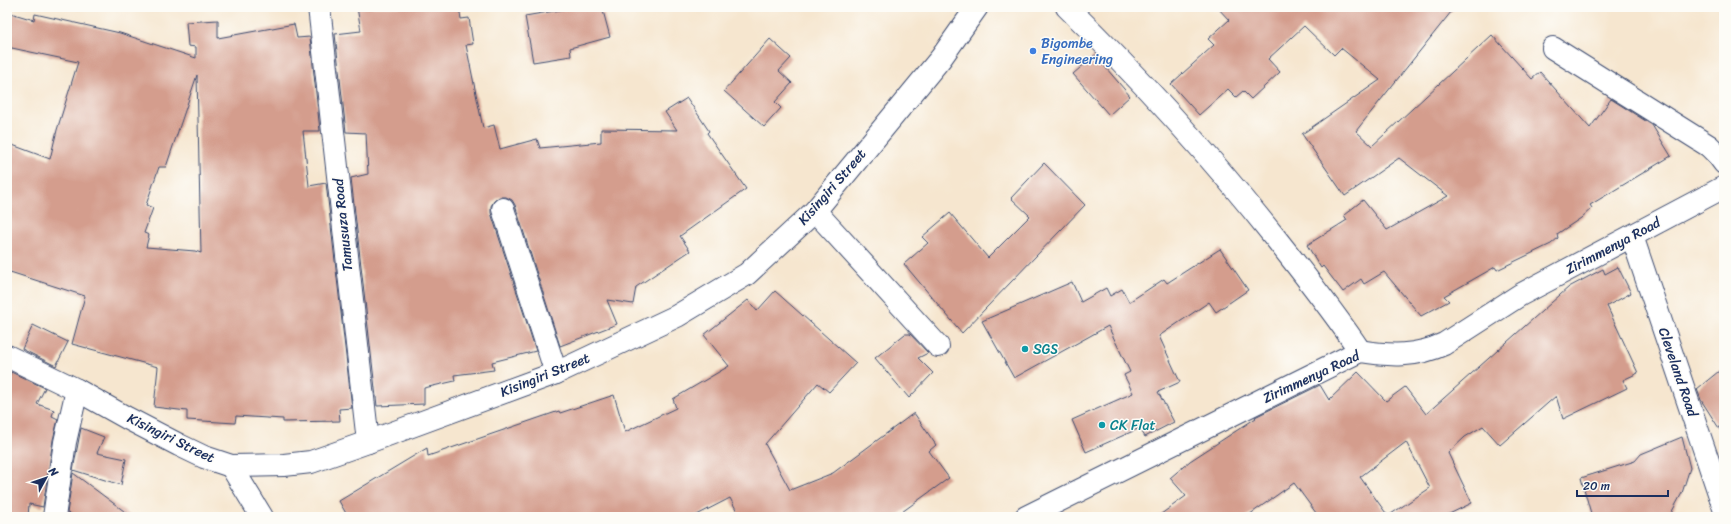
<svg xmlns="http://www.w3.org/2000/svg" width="1731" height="524" viewBox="0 0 1731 524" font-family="Sriracha,sans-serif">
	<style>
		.building { fill: #d49d8d; fill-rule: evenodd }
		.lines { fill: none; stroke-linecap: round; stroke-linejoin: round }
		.minor-casing { stroke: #3c4a6f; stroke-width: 24 }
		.minor { stroke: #fff; stroke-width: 22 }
		.shop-dot { fill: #3f7fe0; stroke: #fdfcf7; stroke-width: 1.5 }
		.culture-dot { fill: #0f9aa8; stroke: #fdfcf7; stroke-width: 1.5 }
		.labels { text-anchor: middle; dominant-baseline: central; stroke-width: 3; stroke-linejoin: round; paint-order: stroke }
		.shop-label { font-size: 14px; fill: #366cbe; stroke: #fdfcf7; text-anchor: start }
		.street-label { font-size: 14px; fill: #1b2f5e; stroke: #fdfcf7 }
		.culture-label { font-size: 14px; fill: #0d838f; stroke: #fdfcf7; text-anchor: start }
	</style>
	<rect width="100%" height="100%" fill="#fdfcf7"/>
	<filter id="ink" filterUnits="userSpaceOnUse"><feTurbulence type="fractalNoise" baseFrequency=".025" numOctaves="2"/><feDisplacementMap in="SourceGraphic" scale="8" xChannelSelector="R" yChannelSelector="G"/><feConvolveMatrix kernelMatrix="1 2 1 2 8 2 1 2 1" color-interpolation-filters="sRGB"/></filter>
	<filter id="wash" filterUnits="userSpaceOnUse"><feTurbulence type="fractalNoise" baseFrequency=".012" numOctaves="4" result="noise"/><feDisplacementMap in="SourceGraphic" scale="16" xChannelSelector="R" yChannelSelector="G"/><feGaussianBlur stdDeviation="0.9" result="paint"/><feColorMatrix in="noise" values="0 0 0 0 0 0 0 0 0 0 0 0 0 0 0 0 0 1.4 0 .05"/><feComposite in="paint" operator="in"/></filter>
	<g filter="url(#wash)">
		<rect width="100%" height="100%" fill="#f6e6cf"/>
		<g id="blocks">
			<g class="building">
				<path d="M357,7H459L461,19L469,18L473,44L466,45L483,128L494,125L500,149L537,139L540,148L601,142V129L677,130L665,112L687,98L709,131L707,133L746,189L680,236L690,251L636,287L633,304L607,300L617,324L560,346L515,205L512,200L506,197H499L494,201L491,206V213L536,351L492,362L494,370L454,375L455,381L424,388V404L377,406L351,178L368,174L366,133L346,132L335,34L361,31Z"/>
				<path d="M578,7H602L610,37L570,48L571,56L533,62L525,16Z"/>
				<path d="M1217,7H1455L1356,131L1372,146L1492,35L1532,79L1540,72L1590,128L1611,99L1652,125L1671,156L1590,205L1592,208L1581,218L1557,234L1558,238L1551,244L1497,270L1495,267L1444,296L1449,301L1421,316L1384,272L1364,284L1361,279L1343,292L1323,266L1321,268L1307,245L1347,220L1344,215L1363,200L1387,230L1448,196L1399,158L1345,196L1302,134L1380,80L1341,48L1334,55L1304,26L1268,59L1280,72L1251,99L1243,91L1236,97L1228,89L1199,115L1171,84L1214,45L1208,39L1229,20Z"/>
				<path d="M7,12L34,20L35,14L120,33L196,58V47L188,46L186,22L218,20V38L294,24L297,38L310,37L320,131H303L309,186L326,183L352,408L339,409L340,421L283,422V419L236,416L235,423L187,420V411L154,407L158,367L72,344L85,296L7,271V143L50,159L57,130L78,62L7,47ZM197,75L201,253L195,251L146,247L149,235L144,233L153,208L146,205L159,167H166Z"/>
				<path d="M770,39L791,58L779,71L792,83L775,102L781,108L764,127L724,91Z"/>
				<path d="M1095,55L1130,96L1109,115L1073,74Z"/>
				<path d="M1044,163L1085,205L962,333L904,264L928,243L922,237L950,213L988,258L1030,216L1011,198Z"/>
				<path d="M1220,249L1248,290L1216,312L1209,302L1159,336L1180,382L1158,392L1174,422L1145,437L1140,428L1086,452L1072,420L1133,393L1124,375L1130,372L1108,326L1014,378L982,321L1072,282L1081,302L1106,288L1110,296L1122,289L1129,302L1164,279L1167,283Z"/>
				<path d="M1618,267L1631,293L1607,306L1638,373L1623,380L1627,388L1563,419L1556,396L1500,445L1483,426L1465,437L1448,453L1472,503L1443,517H1319L1294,483L1246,517H1157L1186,496L1170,478L1190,461L1256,418L1255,417L1320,385L1329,400L1358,372L1386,401L1405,387L1426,414L1569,287L1603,269L1605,274ZM1406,442L1430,488L1388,516L1360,477Z"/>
				<path d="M775,291L856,363L829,392L818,383L765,444L790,490L833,473L914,413L936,445L929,451L949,478L895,517H740L730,498L693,517H348L339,501L427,448L428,456L559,411L560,413L614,395L625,432L676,408L673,399L729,366L704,335L748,300L757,311Z"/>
				<path d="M33,325L68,342L56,366L22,349Z"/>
				<path d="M905,334H910L928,353L918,358L933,373L909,398L875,358Z"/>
				<path d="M1724,367V436L1701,400L1697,389Z"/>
				<path d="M11,372L45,388L37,404L54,410L52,416L58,419L53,440L43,507L29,504L28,517H7V381Z"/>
				<path d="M81,428L104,437L97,453L126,459L121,485L73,470Z"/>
				<path d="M1682,437L1690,468L1682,493L1669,517H1592L1581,478L1635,461L1641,454Z"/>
				<path d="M73,473L132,517H82L67,513Z"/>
			</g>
		</g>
	</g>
	<g filter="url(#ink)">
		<use href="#blocks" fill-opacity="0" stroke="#3c4a6f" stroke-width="1"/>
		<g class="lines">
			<defs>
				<g id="minor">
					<path d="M319,7L368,442"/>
					<path d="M1067,7C1142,80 1212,158 1277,240C1306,277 1334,312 1360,351"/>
					<path d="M1553,48L1709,146L1718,155L1724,163"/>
					<path d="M503,209L556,373"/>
					<path d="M815,211L938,346"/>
					<path d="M1632,236L1724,508"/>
					<path d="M7,356L77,390L127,418L179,445L204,457L231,466L284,465L311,462L368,442L556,373L677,316L747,274L815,211L941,58L977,7"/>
					<path d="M231,466L262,517"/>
					<path d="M54,517L65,442L77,390"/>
					<path d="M1026,517L1360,351C1390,356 1416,357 1444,344L1520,295L1724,187"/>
				</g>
			</defs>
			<use href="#minor" class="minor-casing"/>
			<use href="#minor" class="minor"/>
		</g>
	</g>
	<circle class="shop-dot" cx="1033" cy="51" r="4"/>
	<g class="culture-dot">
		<circle cx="1025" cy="349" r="4"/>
		<circle cx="1102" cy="425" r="4"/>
	</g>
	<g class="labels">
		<g class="shop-label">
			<text x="1041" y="43">Bigombe<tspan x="1041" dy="16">Engineering</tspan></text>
		</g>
		<g class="street-label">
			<text transform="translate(832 187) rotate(-49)">Kisingiri Street</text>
			<text transform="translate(343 225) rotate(-96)">Tamusuza Road</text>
			<text transform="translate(1613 246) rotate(-28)">Zirimmenya Road</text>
			<text transform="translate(1678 372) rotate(71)">Cleveland Road</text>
			<text transform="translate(545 375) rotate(-22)">Kisingiri Street</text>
			<text transform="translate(1311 377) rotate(-25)">Zirimmenya Road</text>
			<text transform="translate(171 438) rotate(26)">Kisingiri Street</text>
		</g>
		<g class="culture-label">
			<text x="1033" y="349">SGS</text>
			<text x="1110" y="425">CK Flat</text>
		</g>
	</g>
	<rect width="1731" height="524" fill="none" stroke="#fdfcf7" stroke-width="24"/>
	<g transform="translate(46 478) rotate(50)" stroke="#fdfcf7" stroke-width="3" paint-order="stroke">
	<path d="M0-3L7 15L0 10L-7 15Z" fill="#1b2f5e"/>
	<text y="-6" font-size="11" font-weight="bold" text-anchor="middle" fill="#1b2f5e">N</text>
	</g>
	<path d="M1577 490v6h91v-6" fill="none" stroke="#1b2f5e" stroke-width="2"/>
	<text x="1583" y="490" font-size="12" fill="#1b2f5e" stroke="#fdfcf7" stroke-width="3" paint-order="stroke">20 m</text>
</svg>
